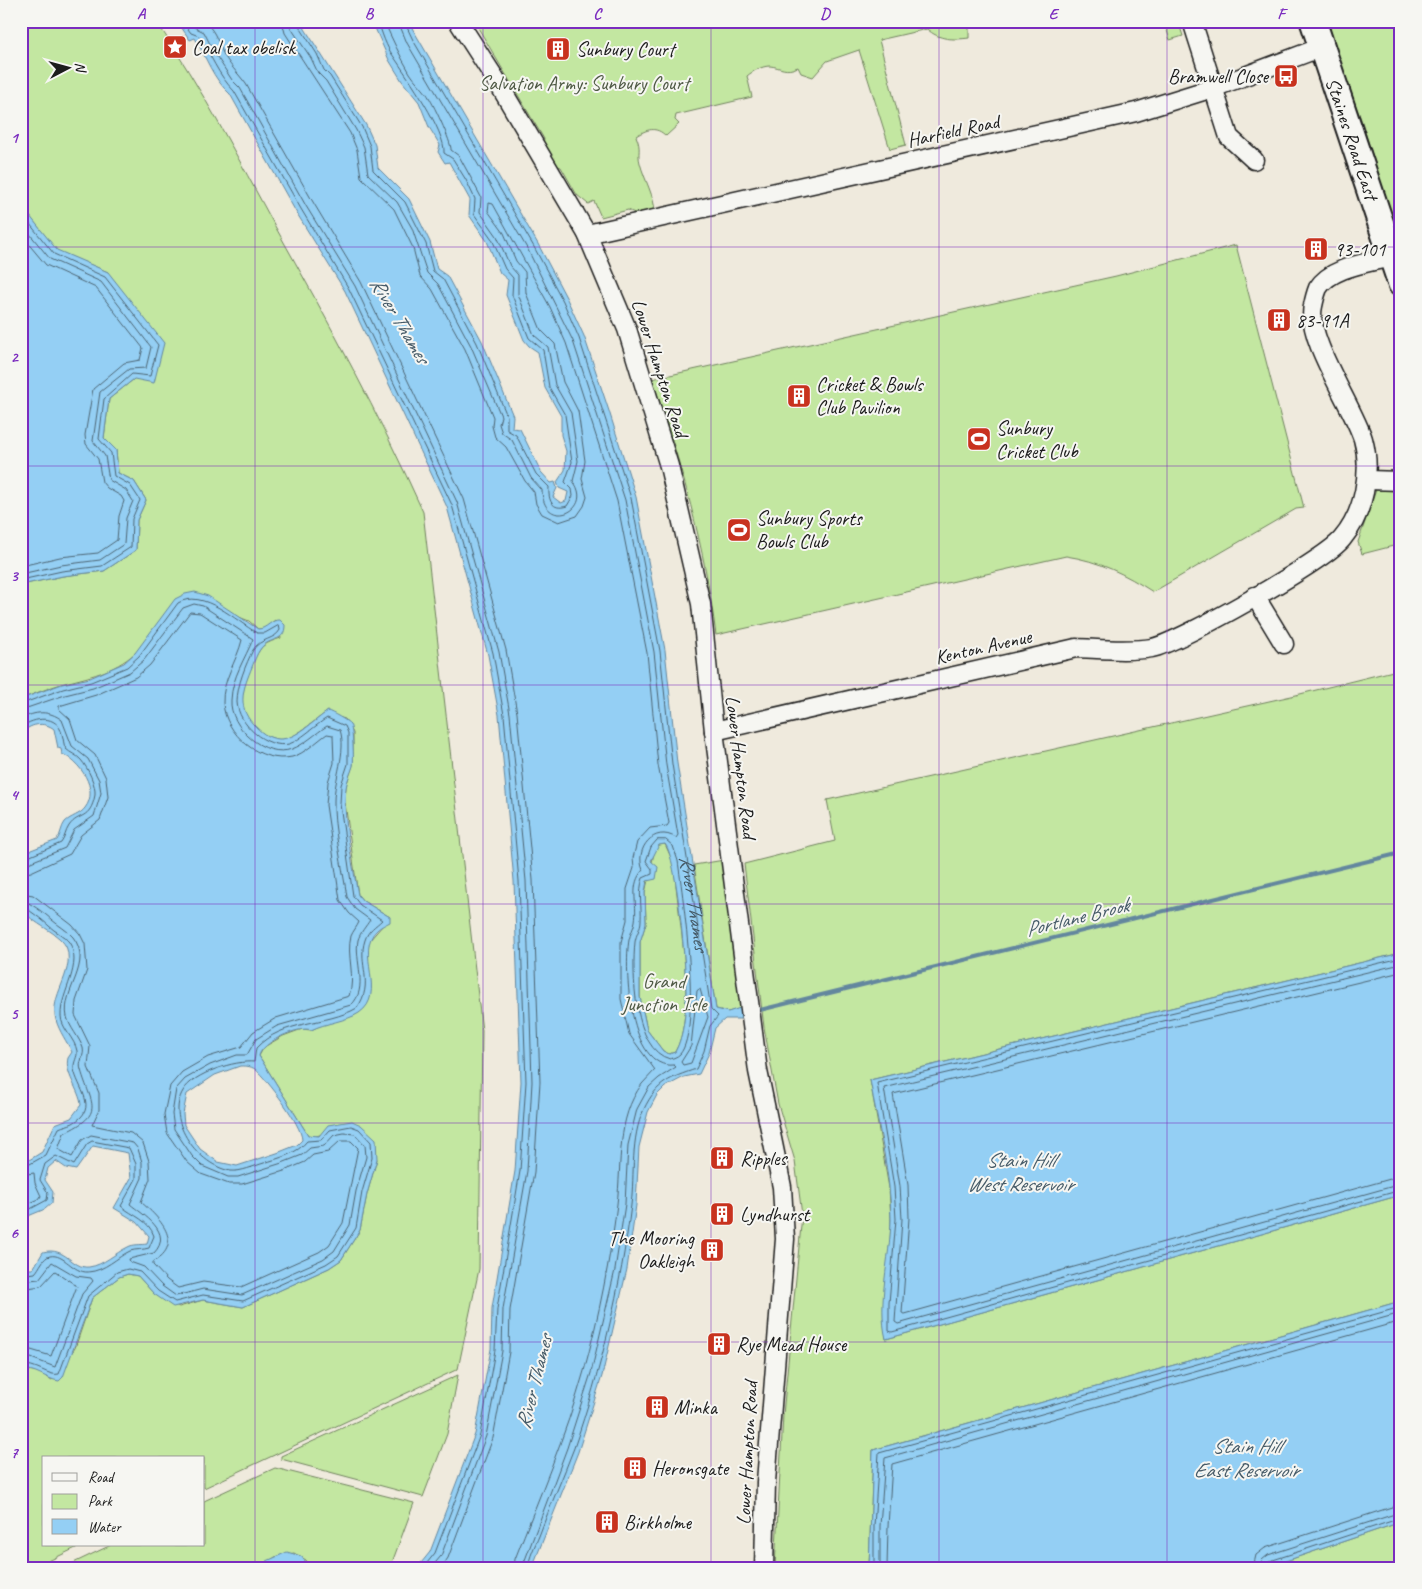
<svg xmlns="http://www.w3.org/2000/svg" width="1422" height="1589" viewBox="0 0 1422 1589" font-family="Caveat,sans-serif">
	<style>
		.green { fill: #c3e7a1; stroke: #70825e }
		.water { fill: #94cff4; stroke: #64879e; fill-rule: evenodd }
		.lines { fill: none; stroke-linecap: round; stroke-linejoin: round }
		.shore { stroke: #4c6472; stroke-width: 1 }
		.stream { stroke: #64879e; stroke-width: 4 }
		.minor-casing { stroke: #1c1c1c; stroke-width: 21 }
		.highway-casing { stroke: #1c1c1c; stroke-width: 29 }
		.minor { stroke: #f6f6f2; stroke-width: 18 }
		.highway { stroke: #f6f6f2; stroke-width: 25 }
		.grid { fill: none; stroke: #7b2cbf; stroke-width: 1; stroke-opacity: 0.55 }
		.labels { text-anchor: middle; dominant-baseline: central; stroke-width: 4; stroke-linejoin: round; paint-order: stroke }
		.poi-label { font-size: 20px; fill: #1c1c1c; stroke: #f6f6f2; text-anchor: start }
		.park-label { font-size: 20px; fill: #4e5944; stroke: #f6f6f2 }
		.street-label { font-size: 20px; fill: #1c1c1c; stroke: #f6f6f2 }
		.water-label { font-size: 21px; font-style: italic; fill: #465b68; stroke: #f6f6f2 }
		.neatline { fill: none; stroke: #7b2cbf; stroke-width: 2 }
		.grid-label { font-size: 16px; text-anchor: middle; font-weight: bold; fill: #7b2cbf }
	</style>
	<rect width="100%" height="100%" fill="#efeadd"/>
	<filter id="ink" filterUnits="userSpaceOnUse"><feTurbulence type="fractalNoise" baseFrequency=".02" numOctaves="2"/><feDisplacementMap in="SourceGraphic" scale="10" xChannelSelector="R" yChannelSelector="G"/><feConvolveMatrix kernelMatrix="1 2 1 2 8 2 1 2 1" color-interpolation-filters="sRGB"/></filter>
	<g filter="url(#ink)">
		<g class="green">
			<path d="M21,21H156C201,87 238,158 276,228C328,321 379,414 423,512L482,1031L479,1269L458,1369L204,1488V1458H44V1545H82L34,1568H21V1370L37,1371L52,1380L75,1348L92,1298L119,1277L128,1274L138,1276L154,1294L179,1307L203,1300L243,1307L329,1268L341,1260L360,1230L367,1194L377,1159L323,1134L313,1137L308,1135L259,1056L264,1047L283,1036L302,1029L311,1030L326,1023L355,1015L369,941L390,917L363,901L358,895L345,803L346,786L353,765V733L345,719L334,716L328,711C318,718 297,736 286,739C267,743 244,722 242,703C241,691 254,654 263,646C268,642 275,640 281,638L275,620L264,629H258L249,621L239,617L135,653C114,672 88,677 61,684C48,688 34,694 21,699V585L63,576L104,571L136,550L137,520L146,500L134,481L118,473L116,450L104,438L109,399L134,379L108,272L57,251L21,205Z"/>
			<path d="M474,21H969V38C953,40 939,40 927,29L879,40L906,145L890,149L859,50L827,61L813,77L801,73L798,67C785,73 781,67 770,66C762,66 753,71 747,76L752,97L676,115L675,120L679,124L666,136C656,126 647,129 636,136C642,150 637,152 640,163C644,179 655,197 655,213L639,215L628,210L601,217L594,201L588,204L577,195L561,167L553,165L542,147L544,139Z"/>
			<path d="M1164,21H1178L1183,36L1170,40Z"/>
			<path d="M1328,21H1401V247L1362,122L1334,47Z"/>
			<path d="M1236,245L1304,508L1296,509L1153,592C1125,574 1099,561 1066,556L716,635C705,548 681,462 652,379L1116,276Z"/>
			<path d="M1376,490L1401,491V544L1362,554L1358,542Z"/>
			<path d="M1401,669V953L870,1080L889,1188L891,1219L886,1339L1401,1195V1301L873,1450L869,1568H775L783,1415L802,1215L795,1161L778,1104L764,1027L744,864L835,841L827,800L1296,695Z"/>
			<path d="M665,844L673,862L675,876C679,921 697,1014 675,1052L669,1054L663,1051L647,1030L640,997V942L646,923L645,893L655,849L659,845Z"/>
			<path d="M724,860L742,1008L728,1012L716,1009L694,865Z"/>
			<path d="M458,1375L447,1434L423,1497L281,1459V1456Z"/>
			<path d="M275,1468L414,1503L390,1568H308L310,1567L306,1560L294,1553L275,1557L262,1568H63L111,1545H204V1501Z"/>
			<path d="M1401,1522V1568H1265Z"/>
		</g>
		<g class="water">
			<path d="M177,21H300L366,125L375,145L378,168L409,199L430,242L437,269L447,276L482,341L513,416L512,428L520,429L541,472L551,483L555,482L557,488L553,497L561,503L566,501L568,492L559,488L557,482L565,470L566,451L561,435V416L545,388L538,352L529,346L524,340L506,295L508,280L500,273L487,241L469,215L470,200L449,162L445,163L438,152L440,145L429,127L419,102L402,81L389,60L372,21H408L538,244L567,299L584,336L609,411L636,497L665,650L677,763L716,1009L728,1012L740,1008L743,1019H725L715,1028L709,1053L699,1074L684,1077L665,1087L657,1095L648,1112L639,1147L636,1205L627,1269L602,1376L578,1452L532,1568H417L430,1552L475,1434L491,1349L492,1308L515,1171L521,1082L514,881L499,715L488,655L447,507L345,291L296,212L230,94C213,79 206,57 195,38L190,40ZM665,844C677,857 686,969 686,992C686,1010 684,1036 675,1052L669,1054L663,1051L647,1030L640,997V942L646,923L645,892L647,881L656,879L658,867L651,861L659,845Z"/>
			<path d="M21,205L57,250L108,272L164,343L154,383L134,379L109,399L104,438L116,450L118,473L134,481L146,500L137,520L136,550L104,571L63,576L21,585Z"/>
			<path d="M195,592L208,596L258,629C267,629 271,619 280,620L285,625C285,642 272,637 263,646C257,652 255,660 252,667C244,687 236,705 253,724C261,732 267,738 279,739C295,740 315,720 328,711C331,712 348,721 350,724C353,730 354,759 353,766C351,773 347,780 346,788C342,818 353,864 358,895L363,901L390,917V922C386,924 380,927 377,930C354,951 388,994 359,1013C347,1021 325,1023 311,1030C299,1025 261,1043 259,1056L308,1135L319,1136L328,1125L352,1121L361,1125L376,1139L377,1159L367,1194L360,1230L341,1260L329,1268L243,1307L203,1300L173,1307L154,1294L138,1276L128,1274L119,1277L92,1298L63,1377L59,1381C45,1379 36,1368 21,1370V1269H33L43,1252C66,1246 72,1269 89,1267C104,1265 115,1253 128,1247C133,1244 141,1245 147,1244L149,1236L137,1222L114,1208L131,1178L128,1153L93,1146L76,1170L66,1168L56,1161L48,1168L45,1180L53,1192L52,1203L45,1209L21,1219V1165L42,1152L55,1124L71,1118L81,1105C80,1091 64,1073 68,1058C69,1056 71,1054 72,1052C67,1042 59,1031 56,1020C49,996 74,974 67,949C62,933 31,924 21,908V857L31,850L57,840C61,835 61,827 65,822C71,816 80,815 85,808C100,789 79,761 62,754L61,749L58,748L54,729C44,721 29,724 21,734V699L62,684L90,678L124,663L135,653L175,599L185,594ZM240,1066C246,1066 250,1066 255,1069C267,1079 302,1125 302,1140L297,1145L277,1153L237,1166L218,1162L200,1149L184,1125L183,1114L187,1094L215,1075Z"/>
			<path d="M1401,953V1195L886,1339C877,1302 890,1259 891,1220C891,1174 878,1126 870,1080Z"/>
			<path d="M1401,1301V1522L1265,1568H869L873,1450Z"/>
			<path d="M287,1552L301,1556L310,1567L262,1568L267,1561Z"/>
		</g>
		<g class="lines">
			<g class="shore">
				<path d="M182,21L191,33L199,36C211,55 218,75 234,91L301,209L349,289L452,505L493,653L504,715L519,881L526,1082L520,1171L497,1309L495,1350L480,1435L435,1553L423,1568"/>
				<path d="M190,21L194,27L204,32L215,54L232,80L240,88L306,206L355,286L457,502L499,652L510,714L526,881L532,1082L527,1171L503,1309L502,1351L486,1436L441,1556L431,1568"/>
				<path d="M202,21C214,27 217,40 222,51C228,64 238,73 246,84L313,202L361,282L464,499L506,650L517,713L533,880L540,1082L534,1172L510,1310L509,1352L493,1438L448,1558L441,1568"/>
				<path d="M282,21L285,33L350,133L357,150L361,177L394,209L413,248L420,276L432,289L465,349L493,417L492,426L495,437L506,447L525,481L534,492L536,504L542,514L559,522L577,516L584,506L587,497L582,479L585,461L578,411L563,382L555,344L541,330L526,293L525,272L516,261L504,233L488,211L489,203L493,204L550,307L566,343L617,501L647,653L658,765L669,823L667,826L650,828L637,842L633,858L634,868L627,889V920L621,942V999L629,1034L655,1070C651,1075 646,1079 642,1084C616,1119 622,1163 617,1204C610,1260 599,1316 584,1371C566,1435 539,1497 515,1559L514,1568"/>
				<path d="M290,21L291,28L311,58L318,73L326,81L356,130L364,147L368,174L397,202L412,228L427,273L438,284L471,346L501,416L499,424L502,433L512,440L531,478L542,490C543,533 596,511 573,481L578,461L571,413L555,385L548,347L534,335L518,294V275L510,266L497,236L480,212L481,197L471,178L459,156L451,150C452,143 432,101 427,94C422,87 415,81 410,73C400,56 392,39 384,21"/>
				<path d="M296,21L317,54L324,70L330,76L362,127L370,146L373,170L405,202L426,244L433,271L443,279L477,343L507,416V430L516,435L536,474L549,487C548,500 552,511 567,506L573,496L572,489L565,482L572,462L565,415L549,387L543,350L529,338L512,295L513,278L505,269L492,239L474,214L475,199L466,180L453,159L444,153C446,132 407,76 394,57C386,47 382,33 378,21"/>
				<path d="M398,21L407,43L528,250L573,341L625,500L654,652L666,765L678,835L676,838C654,824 634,849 643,870C629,885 638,903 635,921C634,928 630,934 629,940C624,969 629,1070 674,1065L676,1067L659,1078L649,1087L637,1109L628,1145L625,1204L615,1270L591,1373L567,1448L522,1568"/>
				<path id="s1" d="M404,21L413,40L534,247L563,301L579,338L631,498L660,651L672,764L711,1009L718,1016L710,1026L704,1051L696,1069C670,1078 657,1082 644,1109C630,1139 635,1173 631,1205C621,1287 601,1370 574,1448C563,1477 550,1506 539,1536C535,1546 529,1557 528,1568"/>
				<path d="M21,213L54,254L105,277L158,345L150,376L132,374L104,399L99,439L111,453L114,476L130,485L140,500L132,519L131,547L102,566L62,571L21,580"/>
				<path d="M21,223L50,259L101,282L151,347L146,368L129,369L100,392L93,441L105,456L109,480L126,490L133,501L126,518L124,544L100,560L61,565L21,574"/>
				<path d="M21,235L46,265L96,288L143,348L140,360L124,363L93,389L85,435L86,444L98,459L102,482L107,488L121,496L124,501L119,516L117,540L98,553L60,557L21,566"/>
				<path d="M21,704L63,689L91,682L127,667L139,656L178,603C203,588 236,621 257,633H265L279,625L280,630C275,640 260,638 253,650C246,664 237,685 237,702C238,724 266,749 289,744C299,741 317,724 327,718L345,726L348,733V764L341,785L340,804L353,896L360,905L382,920C376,926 368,930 365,940C357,964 375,983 357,1008C326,1026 283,1019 256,1048L254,1062C236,1060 193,1073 183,1091C165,1121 199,1166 231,1171C241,1172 254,1166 264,1163C279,1158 297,1154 307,1141L321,1140L330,1130L351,1126L359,1129L371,1142L372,1158L362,1192L356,1228L338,1256L326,1264L243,1301L203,1295L175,1302L158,1291L140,1272L128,1269L117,1272L88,1296L59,1374C49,1377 36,1363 21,1365"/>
				<path d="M21,710L65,695L93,688L130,672L144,660L183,608L194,604L203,606L253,639C245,659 232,677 231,700C229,727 265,759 292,749C304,745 316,733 327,726L340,730C347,751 334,780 334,801C333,828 343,869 347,897L355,909L370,920C366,926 360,933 358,940C354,960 369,989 351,1005L277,1026L256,1039L247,1055H237L210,1065L185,1079L176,1089L172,1114L174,1129L192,1156L202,1166L228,1177H238L282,1163L302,1155L310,1148L324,1146L334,1135L344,1133L355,1134L365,1145L366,1157L356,1191L350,1225L334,1251L323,1259L242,1295L203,1289L176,1296L162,1286L144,1267L130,1262L129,1259L154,1253C174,1232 143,1215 130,1204L142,1178V1162L138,1149L133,1143L91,1135L82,1140L72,1157L58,1149L64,1133C106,1113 91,1105 81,1070C78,1062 85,1056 83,1048C79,1037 70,1028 67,1017C61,990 94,964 73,937C67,930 59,926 52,920C47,915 27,900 21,900"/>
				<path d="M21,719C35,711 49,710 62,720L72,746L88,759L99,780L101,793L94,816L74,830L65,848L21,866"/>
				<path d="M21,727C35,717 57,714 62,734C64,740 63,744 66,749C70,753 77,755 81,760C88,768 96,785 95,795C90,821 79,812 69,826C65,832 65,838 61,843L21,860"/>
				<path d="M666,840L673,846L678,861C683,898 702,1028 680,1054C677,1057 673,1058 670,1059C633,1050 632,972 635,942C636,934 641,928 641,920C642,906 638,892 643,878L652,874V869L646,861L651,847L657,840Z"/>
				<path d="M21,874L31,872L70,854L81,835L100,820L108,797L106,778L95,755L77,740L70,719L59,709V706L96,695L136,677L150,665L190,612L200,613L242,640C237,661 222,680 223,703C225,734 260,764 292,757C304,754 317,741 327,734L333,735L334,763L328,782L326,805L340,900L349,913L359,922C357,927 353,931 351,936C346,956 356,976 349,996L276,1018L253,1032L241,1047L208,1057L182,1072L170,1086L164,1114L167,1133L187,1162L201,1174L229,1184H242L284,1171L305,1162L313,1155L328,1152L340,1141H351L358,1148L343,1223L329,1245L319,1252L241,1287L203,1282L178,1288L167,1280L153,1265V1262C186,1243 158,1217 141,1202L150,1179L149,1161L143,1143L131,1133L92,1125L99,1110V1093L88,1067L90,1046L75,1015L76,1001L87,970L85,944L80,934L72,925L33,895L21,893"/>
				<path d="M21,906C26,907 44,921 49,926C55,932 64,935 69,942C84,965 60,992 61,1016C61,1028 75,1039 77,1051C78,1057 73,1062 74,1069C77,1088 100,1108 73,1123C69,1125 63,1126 59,1128L46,1155L21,1169"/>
				<path d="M1401,958L877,1083L894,1187L896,1219L889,1303V1331L892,1332L1401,1190"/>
				<path d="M1401,964L884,1088L900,1186L902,1219L895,1322L898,1324L1401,1184"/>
				<path d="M1401,972L893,1094L908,1185L909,1218L902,1313L905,1314L1401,1176"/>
				<path d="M700,989L708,1017L691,1063L683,1065L681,1062L691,1046L697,991Z"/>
				<path d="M21,1175L34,1173L35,1183L41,1196L39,1199L21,1207"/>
				<path d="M21,1214L47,1200L48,1193L40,1180L45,1164L56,1156L74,1165L87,1144L92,1141L129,1148L136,1164V1179L121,1206C133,1216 149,1220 154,1236L149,1248C143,1250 136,1249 130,1251C117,1257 105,1271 88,1272C73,1273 64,1253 50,1256C43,1257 40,1268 35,1273L21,1275"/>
				<path d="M21,1281L39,1279L52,1262L76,1276L91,1278L93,1281L82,1294L55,1367L31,1358H21"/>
				<path d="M21,1289L41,1286L55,1271L77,1286L51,1356L31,1350L21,1351"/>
				<path d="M874,1568V1526L879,1453L1401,1307"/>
				<path d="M880,1568V1526L885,1458L1401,1313"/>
				<path d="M887,1568L888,1526L892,1464L1401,1321"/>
				<path d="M1253,1568L1256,1555L1265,1548L1401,1504"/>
				<path d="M1260,1568L1262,1560L1268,1555L1401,1512"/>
				<path d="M1266,1568L1270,1561L1401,1518"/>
			</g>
			<path class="stream" d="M760,1010L1401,853"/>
			<defs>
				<g id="minor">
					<path d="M458,21L498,83L587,234L627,329L669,466L701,604L714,731L758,1071L782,1187L785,1239L766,1482L764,1568"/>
					<path d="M1192,21L1229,137L1254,160"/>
					<path d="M587,234L1136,112L1213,88L1322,47"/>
					<path d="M1368,480L1401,481"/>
					<path d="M1255,596L1284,644"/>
					<path d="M714,731L1076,648C1101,649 1127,652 1152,648C1179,643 1324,561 1342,539C1364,513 1372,472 1363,439C1353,406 1305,338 1313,306C1314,301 1316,293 1318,288C1331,267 1368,263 1390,257"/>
				</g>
				<g id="highway">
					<path id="s2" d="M1313,21L1401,284"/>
				</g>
			</defs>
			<use href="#minor" class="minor-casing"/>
			<use href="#highway" class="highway-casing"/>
			<use href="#minor" class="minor"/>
			<use href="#highway" class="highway"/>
		</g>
	</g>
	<path class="grid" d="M255,21V1568M483,21V1568M711,21V1568M939,21V1568M1167,21V1568M21,247H1401M21,466H1401M21,685H1401M21,904H1401M21,1123H1401M21,1342H1401"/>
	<defs>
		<symbol id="sight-square" viewBox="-11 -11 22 22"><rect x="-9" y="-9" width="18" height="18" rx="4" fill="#c8321e" stroke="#f6f6f2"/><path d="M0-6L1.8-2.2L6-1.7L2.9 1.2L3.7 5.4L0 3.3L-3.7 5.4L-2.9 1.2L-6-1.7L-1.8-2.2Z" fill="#fff"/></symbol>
		<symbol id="building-square" viewBox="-11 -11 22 22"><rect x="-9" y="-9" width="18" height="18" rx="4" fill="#c8321e" stroke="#f6f6f2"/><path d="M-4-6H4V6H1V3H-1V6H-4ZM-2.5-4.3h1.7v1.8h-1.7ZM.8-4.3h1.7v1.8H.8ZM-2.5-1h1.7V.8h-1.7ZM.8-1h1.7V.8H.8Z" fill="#fff"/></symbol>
		<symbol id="bus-square" viewBox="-11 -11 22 22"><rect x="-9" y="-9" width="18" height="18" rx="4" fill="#c8321e" stroke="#f6f6f2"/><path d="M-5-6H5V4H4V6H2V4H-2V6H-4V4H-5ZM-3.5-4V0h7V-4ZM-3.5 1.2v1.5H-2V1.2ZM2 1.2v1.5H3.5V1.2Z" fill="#fff"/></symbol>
		<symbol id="stadium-square" viewBox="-11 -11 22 22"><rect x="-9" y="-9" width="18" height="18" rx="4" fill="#c8321e" stroke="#f6f6f2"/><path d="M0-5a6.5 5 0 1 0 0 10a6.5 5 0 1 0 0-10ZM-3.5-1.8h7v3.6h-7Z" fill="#fff"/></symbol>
	</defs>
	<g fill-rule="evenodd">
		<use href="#sight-square" x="161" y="33" width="28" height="28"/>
		<use href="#building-square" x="544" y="35" width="28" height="28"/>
		<use href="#bus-square" x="1272" y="62" width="28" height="28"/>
		<use href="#building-square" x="1302" y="235" width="28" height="28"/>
		<use href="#building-square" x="1265" y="306" width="28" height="28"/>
		<use href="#building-square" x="785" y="382" width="28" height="28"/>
		<use href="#stadium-square" x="965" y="425" width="28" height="28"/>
		<use href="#stadium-square" x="725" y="516" width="28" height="28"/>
		<use href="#building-square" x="708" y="1144" width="28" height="28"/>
		<use href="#building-square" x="708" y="1200" width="28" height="28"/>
		<use href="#building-square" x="698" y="1236" width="28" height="28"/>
		<use href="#building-square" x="705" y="1330" width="28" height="28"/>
		<use href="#building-square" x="643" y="1393" width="28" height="28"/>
		<use href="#building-square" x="621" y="1454" width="28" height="28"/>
		<use href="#building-square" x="593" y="1508" width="28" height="28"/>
	</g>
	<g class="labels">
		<g class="poi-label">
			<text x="192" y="47">Coal tax obelisk</text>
			<text x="576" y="49">Sunbury Court</text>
			<text x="1268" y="76" text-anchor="end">Bramwell Close</text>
			<text x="1334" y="249">93-101</text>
			<text x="1296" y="320">83-91A</text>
			<text x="816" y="384">Cricket &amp; Bowls<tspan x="816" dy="23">Club Pavilion</tspan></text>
			<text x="996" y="428">Sunbury<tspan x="996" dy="23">Cricket Club</tspan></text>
			<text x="756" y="518">Sunbury Sports<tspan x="756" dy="23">Bowls Club</tspan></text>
			<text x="740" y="1158">Ripples</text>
			<text x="740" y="1214">Lyndhurst</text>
			<text x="694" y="1238" text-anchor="end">The Mooring<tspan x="694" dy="23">Oakleigh</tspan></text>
			<text x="736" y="1344">Rye Mead House</text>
			<text x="674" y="1407">Minka</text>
			<text x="652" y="1468">Heronsgate</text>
			<text x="624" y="1522">Birkholme</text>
		</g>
		<g class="park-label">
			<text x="584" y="83">Salvation Army: Sunbury Court</text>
			<text x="664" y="981">Grand<tspan x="664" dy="23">Junction Isle</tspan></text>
		</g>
		<g class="street-label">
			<text transform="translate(953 131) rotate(-12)">Harfield Road</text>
			<text stroke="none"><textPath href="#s2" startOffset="124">Staines Road East</textPath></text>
			<text transform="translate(660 368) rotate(72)">Lower Hampton Road</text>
			<text transform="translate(983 647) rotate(-13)">Kenton Avenue</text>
			<text transform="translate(741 767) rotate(83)">Lower Hampton Road</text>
			<text transform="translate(747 1453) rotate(-87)">Lower Hampton Road</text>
		</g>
		<g class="water-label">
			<text transform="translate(400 320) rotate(59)">River Thames</text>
			<text stroke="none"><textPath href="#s1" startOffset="941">River Thames</textPath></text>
			<text transform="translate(1077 917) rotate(-14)">Portlane Brook</text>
			<text x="1020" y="1160">Stain Hill<tspan x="1020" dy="24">West Reservoir</tspan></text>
			<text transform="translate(534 1382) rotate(-76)">River Thames</text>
			<text x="1246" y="1446">Stain Hill<tspan x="1246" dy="24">East Reservoir</tspan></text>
		</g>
	</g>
	<rect width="1422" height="1589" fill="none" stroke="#f6f6f2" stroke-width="55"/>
	<rect x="42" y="1456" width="162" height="90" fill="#f6f6f2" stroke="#9f9f9c"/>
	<rect x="52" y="1473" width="25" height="8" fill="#f6f6f2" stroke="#9f9f9c"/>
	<text x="88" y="1482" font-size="15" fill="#1c1c1c">Road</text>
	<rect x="52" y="1494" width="25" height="15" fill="#c3e7a1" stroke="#9f9f9c"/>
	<text x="88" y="1506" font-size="15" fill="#1c1c1c">Park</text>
	<rect x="52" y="1519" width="25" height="15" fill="#94cff4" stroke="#9f9f9c"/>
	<text x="88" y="1532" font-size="15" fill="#1c1c1c">Water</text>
	<g transform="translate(68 68) rotate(84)" stroke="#f6f6f2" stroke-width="4" paint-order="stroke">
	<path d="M0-4L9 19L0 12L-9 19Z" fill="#1c1c1c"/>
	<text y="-8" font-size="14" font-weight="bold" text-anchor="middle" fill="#1c1c1c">N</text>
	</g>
	<rect x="28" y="28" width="1366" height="1534" class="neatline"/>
	<g class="grid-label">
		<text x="141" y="19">A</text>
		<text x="369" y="19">B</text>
		<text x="597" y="19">C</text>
		<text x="825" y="19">D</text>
		<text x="1053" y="19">E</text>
		<text x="1281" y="19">F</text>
		<text x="14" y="143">1</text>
		<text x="14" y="362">2</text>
		<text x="14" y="581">3</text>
		<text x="14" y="800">4</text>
		<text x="14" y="1019">5</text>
		<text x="14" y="1238">6</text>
		<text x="14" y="1458">7</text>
	</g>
</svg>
